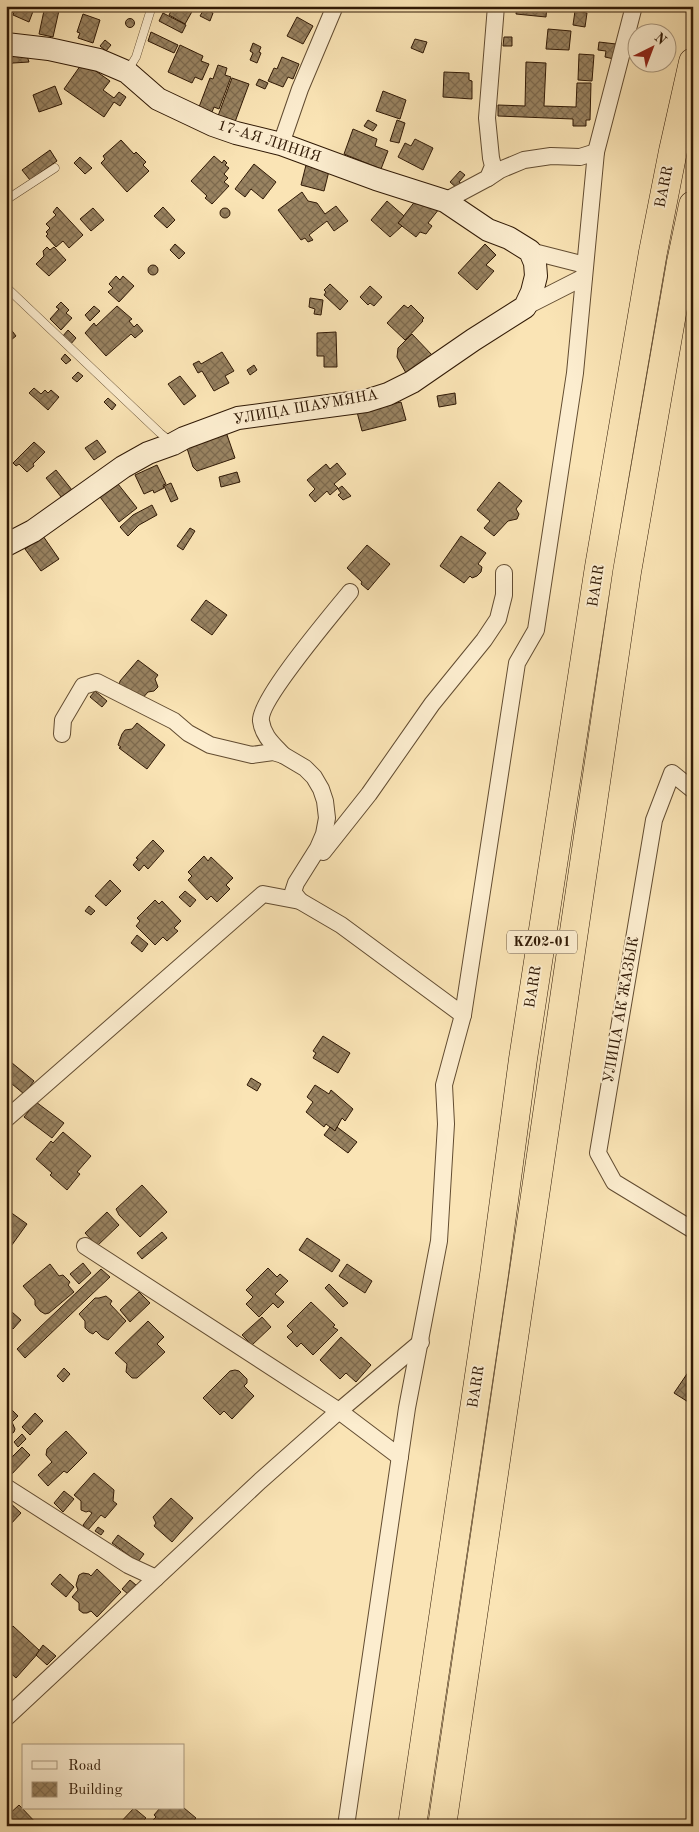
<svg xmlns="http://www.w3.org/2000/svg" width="699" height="1832" viewBox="0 0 699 1832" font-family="'Old Standard TT',serif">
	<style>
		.building { fill: url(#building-cross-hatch); stroke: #301905 }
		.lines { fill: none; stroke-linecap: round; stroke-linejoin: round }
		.lane-casing { stroke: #624c31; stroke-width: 9 }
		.street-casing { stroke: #624c31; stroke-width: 18 }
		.secondary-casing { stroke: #301905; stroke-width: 24 }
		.highway-casing { stroke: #301905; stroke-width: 29 }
		.lane { stroke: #fcedcf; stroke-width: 8 }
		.street { stroke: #fcedcf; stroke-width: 16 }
		.secondary { stroke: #fcedcf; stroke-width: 22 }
		.highway { stroke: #fae4b5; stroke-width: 28 }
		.labels { text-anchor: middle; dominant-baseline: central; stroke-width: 4; stroke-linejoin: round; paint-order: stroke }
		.shield { fill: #fcedcf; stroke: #6d5942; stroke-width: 1 }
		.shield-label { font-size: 14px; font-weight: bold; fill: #301905 }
		.street-label { font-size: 15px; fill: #301905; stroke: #fcedcf }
	</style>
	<defs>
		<pattern id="building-cross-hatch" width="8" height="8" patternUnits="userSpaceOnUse" patternTransform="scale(1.25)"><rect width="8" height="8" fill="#998361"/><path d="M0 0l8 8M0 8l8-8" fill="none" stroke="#7d6a4e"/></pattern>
	</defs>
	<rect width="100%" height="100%" fill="#fae4b5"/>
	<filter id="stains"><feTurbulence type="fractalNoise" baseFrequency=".004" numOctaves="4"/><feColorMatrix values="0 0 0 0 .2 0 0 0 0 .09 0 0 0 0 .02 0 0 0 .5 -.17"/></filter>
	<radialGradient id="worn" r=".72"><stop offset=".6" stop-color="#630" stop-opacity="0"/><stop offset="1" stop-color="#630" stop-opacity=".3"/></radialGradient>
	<g class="building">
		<path d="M16,6H35L29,22L13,15Z"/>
		<path d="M45,6H60L53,37L39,34Z"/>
		<path d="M174,6L194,8L185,24L169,15Z"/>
		<path d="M517,6H547L546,17L516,14Z"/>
		<path d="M204,9L213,13L210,21L200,16Z"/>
		<path d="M575,11L587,13L585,27L573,25Z"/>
		<path d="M163,13L186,25L182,33L159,21Z"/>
		<path d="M83,14L100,20L93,43L78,38L80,33L77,32Z"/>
		<path d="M297,17L313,26L303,44L287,36Z"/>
		<circle cx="130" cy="23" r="4.5"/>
		<path d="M548,29L571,31L569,50L546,49Z"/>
		<path d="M151,32L178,45L174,53L148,41Z"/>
		<path d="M504,37H512V46H503Z"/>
		<path d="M415,39L427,42L423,53L411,48Z"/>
		<path d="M105,40L111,45L106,51L100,46Z"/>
		<path d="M599,42L616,44L614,59L605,57L606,51L598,50Z"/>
		<path d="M253,43L261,47L259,52L261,53L257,63L250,60L253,53L250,51Z"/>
		<path d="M180,45L203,56L201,61L209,64L202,80L195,77L192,83L168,72Z"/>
		<path d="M579,54L594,55L592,81L578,80Z"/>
		<path d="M6,55L27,56L29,62L13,63L8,66L6,72Z"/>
		<path d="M282,57L299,64L293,79L288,77L283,87L268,81L274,68L277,69Z"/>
		<path d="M83,62L110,81L103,90L114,98L119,92L126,97L120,106L114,102L104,117L64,89Z"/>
		<path d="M526,62L546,63L544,106L576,107L577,83H591L590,120H586V126H573V119L498,116V105L525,106Z"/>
		<path d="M218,65L227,68L225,75L231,77L219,109L214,107L212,112L199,107L210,78L213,79Z"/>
		<path d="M444,72L469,73V80L472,81V99L443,97Z"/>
		<path d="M232,78L249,84L235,122L218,116Z"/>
		<path d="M259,79L268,83L265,89L256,85Z"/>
		<path d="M55,86L62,104L39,112L33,95Z"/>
		<path d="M383,91L406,100L400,119L376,111Z"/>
		<path d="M368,120L377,125L373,131L364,126Z"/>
		<path d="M397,120L405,123L399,143L390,141Z"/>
		<path d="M353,129L377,139L375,146L388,151L381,169L344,154Z"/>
		<path d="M415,139L433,148L423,170L398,157L405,143L411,146Z"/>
		<path d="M121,140L134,154L136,152L146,162L143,165L149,171L127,192L101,163L105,159L103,156Z"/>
		<path d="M50,150L57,161L30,180L22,170Z"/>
		<path d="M214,156L222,163L224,160L227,163L225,165L229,168L224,174L228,178L224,182L229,186L212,204L205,198L207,196L191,181Z"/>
		<path d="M80,157L92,168L85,174L74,163Z"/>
		<path d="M254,164L276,182L263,199L251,189L245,197L235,189Z"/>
		<path d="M306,165L329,171L324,191L301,185Z"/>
		<path d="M460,171L465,175L459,182L462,184L458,189L450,182Z"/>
		<path d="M302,192L308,201L317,203L325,214L336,206L348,221L334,231L327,221L309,235L313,240L308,242L305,238L301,240L278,210Z"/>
		<path d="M420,195L439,209L428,223L432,226L426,234L420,232L416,237L398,223Z"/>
		<path d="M387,201L404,216L398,223L402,226L390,237L371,220Z"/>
		<path d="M57,207L83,235L69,248L63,241L56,247L46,236L48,234L46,232L50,228L46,224L56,215L53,212Z"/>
		<path d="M163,207L175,220L167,228L154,216Z"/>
		<path d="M93,208L104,220L91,231L80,219Z"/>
		<circle cx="225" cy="213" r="5"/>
		<path d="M175,244L185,253L179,259L170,250Z"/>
		<path d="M485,244L496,255L486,265L494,271L477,290L458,273Z"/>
		<path d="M47,247L50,250L54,247L66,260L49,276L36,264L44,256L43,251Z"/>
		<circle cx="153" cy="270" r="5"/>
		<path d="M116,276L120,280L123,276L134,286L119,302L108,292L113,288L109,284Z"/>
		<path d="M330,284L348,301L340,310L324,295L326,292L324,290Z"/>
		<path d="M370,286L382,297L374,306L370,303L368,305L360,297Z"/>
		<path d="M310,298L323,300L321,315L314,314L315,309L309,307Z"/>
		<path d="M61,302L69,310L66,313L72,318L61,330L50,319L59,309L56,307Z"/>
		<path d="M404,305L408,308L411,305L424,318L422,320L423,321L405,340L387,323Z"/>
		<path d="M94,306L100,311L90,321L85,315Z"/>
		<path d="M117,306L132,319L129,321L134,327L137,324L143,331L135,338L131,334L106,356L85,333L94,323L96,326Z"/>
		<path d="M6,323L16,336L6,344Z"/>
		<path d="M68,330L76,338L70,345L62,337Z"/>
		<path d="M336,332L337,367H324V356H317V333Z"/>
		<path d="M412,334L432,355L406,373L397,357L398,348Z"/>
		<path d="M222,352L234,371L225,376L229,383L214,391L202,371L198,373L193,364L199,361L201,364Z"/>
		<path d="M65,354L71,360L66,364L61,359Z"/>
		<path d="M254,365L257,370L250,375L247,370Z"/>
		<path d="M78,372L83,376L77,382L72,378Z"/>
		<path d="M180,376L196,396L184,405L168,384Z"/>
		<path d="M34,388L41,394L45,390L48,393L51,390L59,397L48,410L29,393Z"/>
		<path d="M455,393L456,404L439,407L437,396Z"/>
		<path d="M108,398L116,405L112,410L104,402Z"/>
		<path d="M401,402L406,420L362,431L357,412Z"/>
		<path d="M225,429L235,458L197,471L193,467L185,442Z"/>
		<path d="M97,440L106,452L94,460L85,448Z"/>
		<path d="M34,442L45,452L33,464L34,466L27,472L19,464L16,466L13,463Z"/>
		<path d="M337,463L346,474L334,484L338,488L330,495L327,491L315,502L309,495L315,489L307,480L326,464L330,469Z"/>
		<path d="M157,465L166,484L163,485L164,488L154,493L153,490L144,494L135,475Z"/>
		<path d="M56,470L76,495L66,503L46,478Z"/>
		<path d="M237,472L240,482L221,487L219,477Z"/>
		<path d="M499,482L522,501L516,509L519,514L517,519L508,521L494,536L484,528L490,521L477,510Z"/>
		<path d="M171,483L178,499L171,502L164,486Z"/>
		<path d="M118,484L137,508L119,522L100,497Z"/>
		<path d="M342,486L351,496L343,500L338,495L341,493L338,489Z"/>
		<path d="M152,505L157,515L139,525L128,536L120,527L133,515Z"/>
		<path d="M190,528L195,531L183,550L177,546Z"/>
		<path d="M43,536L59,559L41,571L25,549Z"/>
		<path d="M461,536L486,553L478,564L482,567L481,572L477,576L472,578L470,576L464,583L440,566Z"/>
		<path d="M367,545L390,564L368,590L361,584L362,582L347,568Z"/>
		<path d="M206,600L227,615L212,635L191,620Z"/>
		<path d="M138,660L158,675L155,679L158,687L154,691L148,692L141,700L119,686L120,681Z"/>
		<path d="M95,691L107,701L102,707L90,697Z"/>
		<path d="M137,723L165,745L147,769L119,748L121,747L118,745L122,734L125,730L132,729Z"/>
		<path d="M153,840L164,851L148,869L144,865L139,871L133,865L138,859L136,858Z"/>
		<path d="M204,856L208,861L211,857L233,878L226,885L230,889L217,902L211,896L207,900L188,880L192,876L188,872Z"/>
		<path d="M110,880L121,891L106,906L95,896Z"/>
		<path d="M185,891L196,900L190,907L179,897Z"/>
		<path d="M155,900L159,904L162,901L181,921L174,928L178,931L167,941L163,937L155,945L136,926L140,921L137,918Z"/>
		<path d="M89,906L95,911L91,915L85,911Z"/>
		<path d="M137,935L148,944L142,952L131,943Z"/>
		<path d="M323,1036L350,1053L338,1073L313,1058L316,1053L313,1051Z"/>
		<path d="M6,1058L34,1081L24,1094L6,1079Z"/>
		<path d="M251,1078L261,1084L257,1091L247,1085Z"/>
		<path d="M315,1085L329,1094L331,1090L353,1109L345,1121L342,1118L335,1131L326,1124L324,1127L306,1112L313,1102L307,1097Z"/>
		<path d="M36,1102L64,1123L52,1138L24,1117Z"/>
		<path d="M330,1127L335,1131L337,1127L357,1142L348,1153L324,1135Z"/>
		<path d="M63,1132L91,1156L77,1172L80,1174L67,1190L50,1175L52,1173L36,1159L51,1141L53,1143Z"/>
		<path d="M142,1185L167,1212L140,1237L119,1215L116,1209Z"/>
		<path d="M6,1209L27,1224L9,1249L6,1246Z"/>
		<path d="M107,1212L119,1225L97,1246L85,1233Z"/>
		<path d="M162,1232L167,1238L142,1259L137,1253Z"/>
		<path d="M307,1238L340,1260L332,1272L299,1250Z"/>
		<path d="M83,1263L91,1273L79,1284L70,1274Z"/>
		<path d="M50,1264L59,1276L63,1275L70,1282L68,1285L74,1292L49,1313L45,1314L40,1311L35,1305V1300L23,1286Z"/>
		<path d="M347,1264L372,1281L365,1293L339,1276Z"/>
		<path d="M268,1268L277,1277L280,1274L288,1281L275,1294L284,1302L278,1308L273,1303L259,1317L246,1304L253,1297L246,1290Z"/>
		<path d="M101,1269L110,1277L25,1358L17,1349Z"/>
		<path d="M329,1284L348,1303L343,1307L325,1288Z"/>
		<path d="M139,1292L150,1303L130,1322L120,1310Z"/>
		<path d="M106,1296L112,1301L110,1304L126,1321L108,1340L102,1337L96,1331L93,1334L89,1332L85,1328V1321L79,1314L95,1298H99Z"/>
		<path d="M311,1302L335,1325L333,1327L338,1330L313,1355L301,1343L297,1347L287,1337L293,1332L287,1326Z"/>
		<path d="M12,1312L21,1320L13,1329L6,1323V1317Z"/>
		<path d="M262,1317L271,1327L252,1345L242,1335Z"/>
		<path d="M148,1321L164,1337L157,1344L165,1352L137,1378H132L126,1372L127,1364L115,1353Z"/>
		<path d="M341,1337L371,1365L356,1382L346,1373L340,1379L320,1360Z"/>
		<path d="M64,1368L70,1374L63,1382L57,1376Z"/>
		<path d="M691,1368L693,1370V1405L674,1393Z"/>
		<path d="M235,1370L239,1371L247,1379V1383L244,1386L254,1396L232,1419L224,1411L220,1415L203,1398L230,1371Z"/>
		<path d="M6,1404L18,1416L12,1422L15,1429L14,1432L6,1438Z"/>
		<path d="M35,1413L43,1421L30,1435L22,1427Z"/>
		<path d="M66,1431L87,1453L67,1473L64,1471L48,1486L38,1475L52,1462L46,1455L47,1449Z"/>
		<path d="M22,1434L26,1439L18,1447L14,1442Z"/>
		<path d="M22,1447L30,1455L8,1478L6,1476V1463Z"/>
		<path d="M94,1473L114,1490L113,1501L117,1504L105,1518L101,1515L88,1530L83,1525L92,1513L89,1511L86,1512L81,1510V1501L74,1495Z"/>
		<path d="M64,1491L74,1499L63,1512L54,1503Z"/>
		<path d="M171,1498L193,1518L172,1542L154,1526L156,1523L153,1517Z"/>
		<path d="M6,1499L21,1513L9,1526V1533L6,1536Z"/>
		<path d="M98,1527L104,1531L101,1535L95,1531Z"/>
		<path d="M118,1535L144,1554L138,1562L112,1543Z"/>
		<path d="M97,1569L121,1592L97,1617L91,1611L87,1613H83L79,1610V1603L72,1597L78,1590L76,1585L79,1575L83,1573L89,1574L91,1576Z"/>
		<path d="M60,1574L74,1587L66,1597L51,1584Z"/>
		<path d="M130,1580L136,1585L128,1594L122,1589Z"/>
		<path d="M13,1626L40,1651L16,1678L6,1669V1633Z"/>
		<path d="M43,1645L56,1656L47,1665L36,1655Z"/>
		<path d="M19,1805L39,1826H6V1817Z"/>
		<path d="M134,1808L146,1818L138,1826H117Z"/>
		<path d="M160,1808H184L196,1818L189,1826H165L160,1822L158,1824L153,1820L156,1817L154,1815Z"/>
	</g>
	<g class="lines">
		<defs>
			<g id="lane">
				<path d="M128,70L136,57L152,6"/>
				<path d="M6,200L55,168"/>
				<path d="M6,287L160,433L170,441"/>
			</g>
			<g id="street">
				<path d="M281,144L300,89L335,6"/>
				<path d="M488,178L500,170L524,160L551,156L580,157L596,152"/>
				<path d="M445,201L488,178L493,166L491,158L487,118L496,6"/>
				<path d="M530,251L585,265"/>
				<path d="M525,307L584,277"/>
				<path d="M62,734L63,720L83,686L97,682L174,721L188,733L210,745L252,755L273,752L283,755L305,768L314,777L321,789L325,801L327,818L324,834L318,848L296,883L293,892L300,901"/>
				<path d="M283,755C273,744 263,736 261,721C258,701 334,612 350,592"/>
				<path d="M693,790L672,773L654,820L598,1153L614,1182L693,1230"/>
				<path d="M323,852L369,794L432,704L484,640L498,619L504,595V573"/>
				<path d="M6,1119L263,894L300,901L341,925L463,1015"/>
				<path d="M400,1457L339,1411L421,1342"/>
				<path d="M6,1487L128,1565L156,1578"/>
				<path d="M6,1718L260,1481L339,1411L85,1246"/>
				<path d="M346,1826L407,1408L439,1241L446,1124L444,1085L463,1015L517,663L536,630L575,373L596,152L634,6"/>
			</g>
			<path id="secondary" d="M6,44L49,49L99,60L127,72L158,99L213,125L236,133L281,144L376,179L445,201L488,230L509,238L530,251L535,263L536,276L532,292L525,307L473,340L412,382L388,394L366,401L238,418L184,438L173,444L148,453L123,467L33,531L6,545"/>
			<g id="highway">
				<path d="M412,1826L494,1275L523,1059L599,567L653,252L673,151L693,62"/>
				<path d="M442,1826L627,572L681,262L693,205"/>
			</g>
		</defs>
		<use href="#lane" class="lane-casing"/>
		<use href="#street" class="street-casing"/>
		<use href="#secondary" class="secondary-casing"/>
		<use href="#highway" class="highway-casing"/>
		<use href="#lane" class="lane"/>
		<use href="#street" class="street"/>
		<use href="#secondary" class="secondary"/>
		<use href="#highway" class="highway"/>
	</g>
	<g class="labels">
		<rect class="shield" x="507" y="930.5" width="70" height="23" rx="4"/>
		<g class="shield-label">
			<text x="542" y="942">KZ02-01</text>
		</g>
		<g class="street-label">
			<text transform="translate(269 142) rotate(18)">17-АЯ ЛИНИЯ</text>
			<text transform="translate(665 187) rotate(-79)">BARR</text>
			<text transform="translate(306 408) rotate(-10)">УЛИЦА ШАУМЯНА</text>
			<text transform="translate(597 586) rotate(-81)">BARR</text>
			<text transform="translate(534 987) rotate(-81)">BARR</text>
			<text transform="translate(622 1010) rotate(-80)">УЛИЦА АК ЖАЗЫК</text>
			<text transform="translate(477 1387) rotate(-81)">BARR</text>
		</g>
	</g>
	<rect width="699" height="1832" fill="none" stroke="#fae4b5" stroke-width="25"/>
	<rect x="8" y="8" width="684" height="1817" fill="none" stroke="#301905" stroke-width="2.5"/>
	<rect x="12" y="12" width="674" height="1807" fill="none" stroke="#301905"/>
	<rect x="22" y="1744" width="162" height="65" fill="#fcedcf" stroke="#aa987e"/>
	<rect x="32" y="1761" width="25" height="8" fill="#fcedcf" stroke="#aa987e"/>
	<text x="68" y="1770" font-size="15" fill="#301905">Road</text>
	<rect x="32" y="1782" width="25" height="15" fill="url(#building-cross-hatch)" stroke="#aa987e"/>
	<text x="68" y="1794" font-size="15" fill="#301905">Building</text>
	<g transform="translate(652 48) rotate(42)"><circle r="24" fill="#fcedcf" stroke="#aa987e"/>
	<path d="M0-4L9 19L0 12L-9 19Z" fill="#8f2418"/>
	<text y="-8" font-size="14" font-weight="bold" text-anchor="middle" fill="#301905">N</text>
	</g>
	<rect width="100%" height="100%" filter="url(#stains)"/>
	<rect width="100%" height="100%" fill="url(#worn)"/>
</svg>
